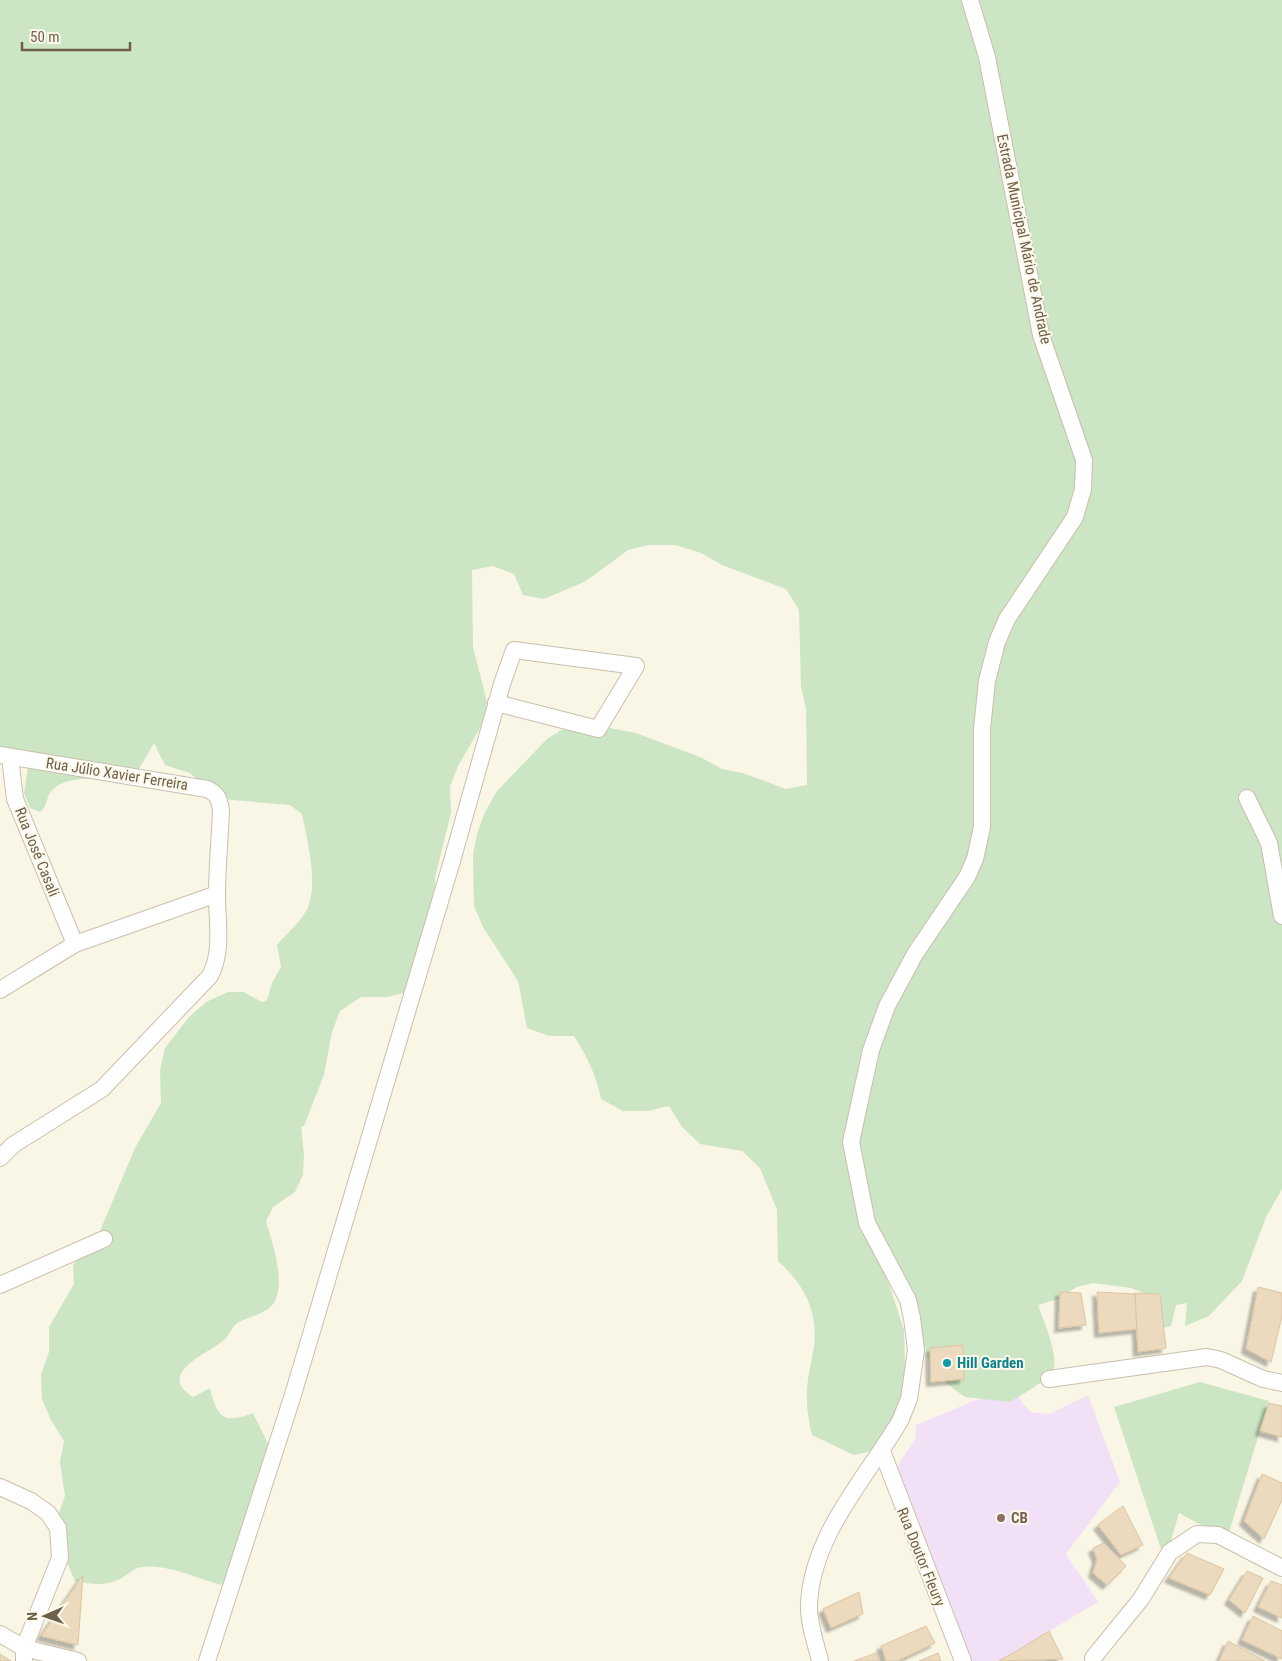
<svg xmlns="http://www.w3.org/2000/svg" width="1282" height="1661" viewBox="0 0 1282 1661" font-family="'Roboto Condensed',sans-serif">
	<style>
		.education { fill: #f2e1f6 }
		.green { fill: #cbe5c5 }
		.building { fill: #ecdabf; stroke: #ddc4a1; filter: url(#shadow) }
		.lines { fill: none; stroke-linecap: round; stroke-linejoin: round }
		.minor-casing { stroke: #c9bfac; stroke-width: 18 }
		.minor { stroke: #fff; stroke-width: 16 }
		.culture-dot { fill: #0f9aa8; stroke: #fdf9ea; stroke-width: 2 }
		.education-dot { fill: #8d6e63; stroke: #fdf9ea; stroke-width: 2 }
		.labels { text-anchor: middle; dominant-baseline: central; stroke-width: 4; stroke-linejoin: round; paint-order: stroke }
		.street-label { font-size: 15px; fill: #6f604d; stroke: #fdf9ea }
		.culture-label { font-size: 15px; font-weight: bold; fill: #0d838f; stroke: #fdf9ea; text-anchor: start }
		.education-label { font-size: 15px; font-weight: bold; fill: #785e54; stroke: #fdf9ea; text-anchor: start }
	</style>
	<defs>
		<filter id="shadow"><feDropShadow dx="-4.5" dy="4.5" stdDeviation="1" flood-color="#0004"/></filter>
	</defs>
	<rect width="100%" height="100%" fill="#faf6e5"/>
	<path class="education" d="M1014,1384L1022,1403L1031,1412L1049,1414L1088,1395L1120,1482L1066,1554L1098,1602L999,1661H968L892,1474L915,1439L916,1425Z"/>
	<g class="green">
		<path d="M0,0H1282V1189L1266,1217L1242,1281L1209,1316L1185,1326L1187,1303L1176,1305L1171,1326L1163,1328L1144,1293L1131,1288L1093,1283L1077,1287L1055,1300L1038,1305C1043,1319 1061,1360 1052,1372C1045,1382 1021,1395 1010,1402L965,1397L947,1384L930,1364L913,1307L885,1259L887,1278L904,1330L905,1369L900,1407L876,1450L854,1455L812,1435C808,1419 806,1404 807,1388C808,1374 812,1360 814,1346C818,1310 804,1285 778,1261L777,1210L760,1168L742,1151L700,1144L682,1127L669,1106L648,1111H623L601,1099C596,1075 587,1056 574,1036H549L527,1028L518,981L483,927L474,906L473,855L477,834L485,812L497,791L547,739L568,726L594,725L636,733L700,757L722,769L743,773L786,789L807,785L806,708L801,687L799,610L786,589L722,565L701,553L675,545H649L628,550L586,581L544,599L523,595L514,574L493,566L472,570L473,647L487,702L483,723L458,766L450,787L451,813L435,877L436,928L408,992L387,997H361L340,1011L332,1032L324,1075L304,1126H301L304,1155L303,1175L295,1192L273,1207L266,1221C272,1241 287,1285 273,1304C264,1315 250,1316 239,1322C232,1325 230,1334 225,1339C211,1353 154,1372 193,1397L210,1388C217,1417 223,1425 253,1413L275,1458L228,1586C199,1581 171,1563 141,1567C133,1568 126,1577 118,1580C104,1586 90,1584 75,1581L66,1560L57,1518L65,1496L60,1462L64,1441L51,1420L42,1399L41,1374L49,1352V1327L74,1284L73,1265L100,1231L135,1148L161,1103L160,1071L165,1048L189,1017L206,1002L228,992H243L262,1002L267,1000L272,983L281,967L277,945C286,934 301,922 307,909C319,885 307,840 302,814L290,805L232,800L218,797L190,773L165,765L154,743L136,774C130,776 123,779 117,779C95,781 72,774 53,789C46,795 48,807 40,812L30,808L24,793L29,761L0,756Z"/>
		<path d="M1200,1382L1269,1401L1227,1539L1179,1513L1165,1561L1114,1407Z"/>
	</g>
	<g class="building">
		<path d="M1258,1287L1282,1293V1316L1271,1362L1246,1349Z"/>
		<path d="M1060,1292L1081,1293L1086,1325L1059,1328Z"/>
		<path d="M1097,1292L1135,1294L1137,1329L1099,1333Z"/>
		<path d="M1135,1293L1160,1294L1166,1348L1138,1352Z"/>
		<path d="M963,1345L964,1379L931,1382L930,1348Z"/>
		<path d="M1269,1403L1282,1406V1437L1260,1431Z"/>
		<path d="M1262,1474L1282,1483V1500L1264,1539L1244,1521Z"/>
		<path d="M1123,1506L1143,1545L1121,1555L1098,1525Z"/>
		<path d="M1104,1543L1126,1566L1107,1585L1093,1573L1097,1559L1093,1548Z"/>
		<path d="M1187,1553L1224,1569L1210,1595L1169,1578Z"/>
		<path d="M1247,1571L1263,1578L1245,1613L1229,1600Z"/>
		<path d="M83,1575L78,1645L41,1636Z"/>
		<path d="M1271,1581L1282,1585V1618L1258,1607Z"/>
		<path d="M859,1592L863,1614L831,1628L823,1609Z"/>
		<path d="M1253,1616L1282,1631V1659L1242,1640Z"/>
		<path d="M926,1626L935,1643L897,1661H886L881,1646Z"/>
		<path d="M1049,1631L1063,1659L999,1661L1020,1649Z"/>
		<path d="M1228,1641L1265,1661H1219Z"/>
		<path d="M876,1653L879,1661H854Z"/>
		<path d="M938,1653L941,1661H919Z"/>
		<path d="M0,1654L11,1661H0Z"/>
	</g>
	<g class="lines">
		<defs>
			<g id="minor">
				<path d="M0,755L207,789C218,794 219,799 221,810C220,838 217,867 217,896C217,922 223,952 210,976L102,1089L13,1145L0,1158"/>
				<path d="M10,757L15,799L75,944"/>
				<path d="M1247,798L1269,843L1282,916"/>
				<path d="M0,990L75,944L217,894"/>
				<path d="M0,1285L104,1239"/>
				<path d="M1049,1379L1207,1357L1221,1360L1263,1379L1282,1383"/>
				<path d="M882,1451L963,1661"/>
				<path d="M0,1487L31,1501L48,1513L58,1528L60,1558L24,1648V1661"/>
				<path d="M0,1634L24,1648L78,1661"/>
				<path d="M1093,1658L1141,1599L1170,1552L1197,1534L1218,1535L1282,1568"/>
				<path d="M207,1661L292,1398L452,861L502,684L514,650L636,666L598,729L496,703"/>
				<path d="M820,1661C816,1644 808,1622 809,1604C812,1535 866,1478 900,1421L909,1399L916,1350L912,1318L908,1300L867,1223L851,1142L871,1050L887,1006L915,954L967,877L975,859L982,827V729L987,681L997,642L1007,619L1075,517L1083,489L1084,460L1041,335L987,57L970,0"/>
			</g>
		</defs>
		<use href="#minor" class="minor-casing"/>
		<use href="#minor" class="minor"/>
	</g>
	<circle class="culture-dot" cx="947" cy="1363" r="5"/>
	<circle class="education-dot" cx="1001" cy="1518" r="5"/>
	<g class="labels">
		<g class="street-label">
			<text transform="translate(1024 239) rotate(78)">Estrada Municipal Mário de Andrade</text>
			<text transform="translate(117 774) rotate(9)">Rua Júlio Xavier Ferreira</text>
			<text transform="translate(37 852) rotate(68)">Rua José Casali</text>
			<text transform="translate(921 1557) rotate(68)">Rua Doutor Fleury</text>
		</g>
		<g class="culture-label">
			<text x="957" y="1363">Hill Garden</text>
		</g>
		<g class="education-label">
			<text x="1011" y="1518">CB</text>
		</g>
	</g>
	<g transform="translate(45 1616) rotate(268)" stroke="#fdf9ea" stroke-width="4" paint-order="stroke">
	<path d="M0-4L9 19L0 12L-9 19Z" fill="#6f604d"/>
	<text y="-8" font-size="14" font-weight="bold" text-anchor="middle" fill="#6f604d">N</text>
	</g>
	<path d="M22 42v8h108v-8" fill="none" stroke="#6f604d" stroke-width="2.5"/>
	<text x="30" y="42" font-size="15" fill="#6f604d" stroke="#fdf9ea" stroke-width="4" paint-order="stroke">50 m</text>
</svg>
